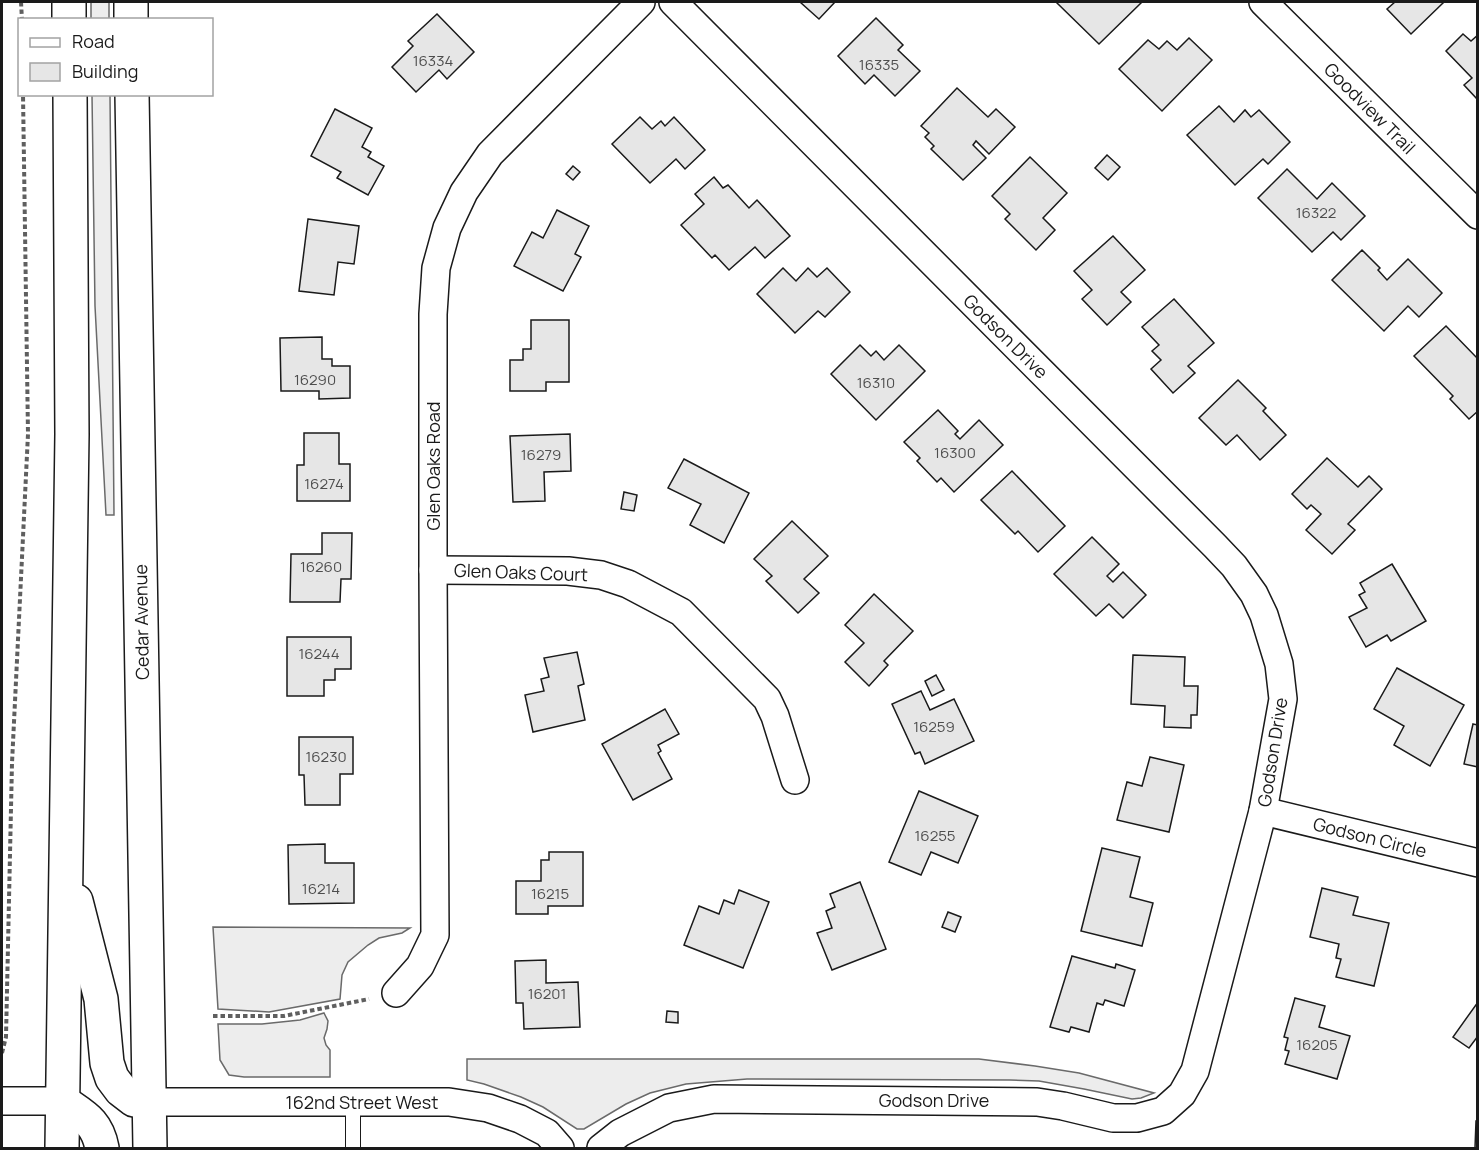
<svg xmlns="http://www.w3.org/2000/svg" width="1479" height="1150" viewBox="0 0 1479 1150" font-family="Manrope,sans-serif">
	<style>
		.built { fill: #ededed; stroke: #6a6a6a; stroke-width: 1.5 }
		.building { fill: #e6e6e6; stroke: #1a1a1a; stroke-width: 1.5 }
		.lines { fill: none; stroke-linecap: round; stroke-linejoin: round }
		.service-casing { stroke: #1a1a1a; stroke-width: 16 }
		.minor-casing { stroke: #1a1a1a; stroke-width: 30 }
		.primary-casing { stroke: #1a1a1a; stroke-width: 36 }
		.path { stroke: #5f5f5f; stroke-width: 4; stroke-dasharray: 4.5 3; stroke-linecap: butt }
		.service { stroke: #fff; stroke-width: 14 }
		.minor { stroke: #fff; stroke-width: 27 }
		.primary { stroke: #fff; stroke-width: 33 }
		.labels { text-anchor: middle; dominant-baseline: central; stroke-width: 4.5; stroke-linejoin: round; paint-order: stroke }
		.number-label { font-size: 15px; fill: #4d4d4d }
		.street-label { font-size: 18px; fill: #1a1a1a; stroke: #fff }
	</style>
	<rect width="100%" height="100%" fill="#fff"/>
	<g class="built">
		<rect x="91" y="2" width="18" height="17"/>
		<path d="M92,95H110L114,515H106L95,306Z"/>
		<path d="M213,927L410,928L402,933L379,938L368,945L348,962L342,975L340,999L269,1012L218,1009Z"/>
		<path d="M324,1013L328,1021L327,1029L324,1038L326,1045L330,1050V1077H244L229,1075L220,1060L218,1024H262L300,1020Z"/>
		<path d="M467,1059H979L1035,1066L1079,1073L1154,1093L1141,1098L1132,1099L1084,1089L1039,1081L1010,1080L747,1079L686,1084L650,1093L626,1104L584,1129H577L543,1107L521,1097L484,1084L467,1080Z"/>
	</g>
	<g class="building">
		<path d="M800,2H835L819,19Z"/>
		<path d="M1056,2H1142L1099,44Z"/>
		<path d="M1395,2H1444L1411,34L1387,9Z"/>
		<path d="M437,14L474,52L447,79L439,70L416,92L392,67L413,46L408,41Z"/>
		<path d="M876,18L903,45L898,50L920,71L895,96L874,75L865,84L838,56Z"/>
		<path d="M1463,34L1471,41L1478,35V100L1464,85L1472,78L1446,51Z"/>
		<path d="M1189,38L1212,60L1162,111L1119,69L1148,40L1159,49L1167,41L1177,50Z"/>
		<path d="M957,88L988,117L996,109L1015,127L989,154L976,141L973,145L986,158L963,180L931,149L934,146L925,137L929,133L921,126Z"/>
		<path d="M1219,106L1234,122L1245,110L1251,117L1259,110L1290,142L1268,164L1263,159L1235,185L1187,135Z"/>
		<path d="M335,109L372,128L362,147L371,152L368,157L384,166L368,195L337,178L341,172L311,156Z"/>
		<path d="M640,117L652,129L661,121L665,126L674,117L705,150L685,169L676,159L650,183L612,144Z"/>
		<path d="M1107,155L1120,167L1108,180L1095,168Z"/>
		<path d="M1030,157L1067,193L1043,218L1055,230L1036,250L1005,219L1010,214L992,196Z"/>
		<path d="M573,166L580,172L573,180L566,174Z"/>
		<path d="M1287,169L1317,199L1332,183L1365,216L1341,240L1333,232L1312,252L1258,198Z"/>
		<path d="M714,177L723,188L728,185L749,208L757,200L790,236L765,258L755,247L729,270L715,255L712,258L681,225L704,204L695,194Z"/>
		<path d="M557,210L589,226L575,254L581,257L563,291L514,266L532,232L543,238Z"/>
		<path d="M308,219L359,226L354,264L338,262L334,295L299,291Z"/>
		<path d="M1113,236L1145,270L1121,292L1131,302L1107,325L1082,299L1092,290L1074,271Z"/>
		<path d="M1362,250L1380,268L1378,270L1387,280L1408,259L1442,293L1419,317L1408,306L1384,331L1332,280Z"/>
		<path d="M783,268L796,281L808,268L817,277L827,268L850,292L825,317L818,311L795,333L757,294Z"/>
		<path d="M1174,299L1214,343L1188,366L1195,373L1173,393L1151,369L1161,360L1152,351L1159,345L1142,327Z"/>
		<path d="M531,320H569V382H546V391H510V360H523V349H531Z"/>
		<path d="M1446,326L1478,359V411L1469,419L1450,399L1453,396L1414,356Z"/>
		<path d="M322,337V359H332V366H350V398L319,399V391H281L280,338Z"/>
		<path d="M860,345L871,356L876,351L884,360L899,345L925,371L876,420L831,374Z"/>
		<path d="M1238,380L1266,408L1263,411L1286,435L1260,460L1237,435L1226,445L1199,418Z"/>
		<path d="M938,410L958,431L955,434L960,439L979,420L1003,445L954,492L941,478L937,482L917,461L920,458L904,442Z"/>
		<path d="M304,433H339V464H350V501H297V465H304Z"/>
		<path d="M570,434L571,471L544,472L545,501L513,502L510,436Z"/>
		<path d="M1327,458L1358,487L1369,476L1382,489L1348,524L1355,530L1332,554L1306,530L1321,514L1311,505L1307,509L1292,494Z"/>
		<path d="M684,459L749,493L724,543L690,525L701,504L668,488Z"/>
		<path d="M1012,471L1065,526L1038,552L1018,531L1015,534L981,500Z"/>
		<path d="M624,492L637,495L634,511L621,509Z"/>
		<path d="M792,521L828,556L804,579L819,593L798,613L766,581L772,576L754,559Z"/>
		<path d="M322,533H352L351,579H341L340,602H290L291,554H322Z"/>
		<path d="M1092,537L1119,564L1107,576L1113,582L1123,572L1146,595L1123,618L1109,604L1096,616L1054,574Z"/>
		<path d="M1392,564L1426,621L1391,641L1387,635L1366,647L1349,617L1367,608L1359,595L1365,592L1360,583Z"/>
		<path d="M874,594L913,631L884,661L888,665L869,686L845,662L864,643L845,625Z"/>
		<path d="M287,637H351V669H335V680H324V696H287Z"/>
		<path d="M577,652L584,684L578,686L585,720L533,732L525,695L544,691L541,679L549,677L544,658Z"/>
		<path d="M1133,655L1185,657L1184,686H1198L1197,715H1191V728L1164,727L1165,706L1131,704Z"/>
		<path d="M1397,668L1464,705L1430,766L1394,745L1404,726L1374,709Z"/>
		<path d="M936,675L944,690L932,696L925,681Z"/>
		<path d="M921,691L930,710L954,699L974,741L925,764L920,752L915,754L892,704Z"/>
		<path d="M665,709L679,734L658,745L661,751L658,753L672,779L633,800L602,744Z"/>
		<path d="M1473,724L1478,725V767L1464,764Z"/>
		<path d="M299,737H353V774H340V805H305L304,775H299Z"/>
		<path d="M1150,757L1184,765L1169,832L1117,820L1127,782L1142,786Z"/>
		<path d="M919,791L978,816L958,863L931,852L921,875L889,862Z"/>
		<path d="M325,844V863H354V903L289,904L288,845Z"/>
		<path d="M1102,848L1140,857L1130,897L1153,903L1142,946L1081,931Z"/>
		<path d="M549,852H583V906H548V914H516V881H541V860H549Z"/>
		<path d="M860,882L886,949L832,970L817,933L832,928L826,911L835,907L830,894Z"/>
		<path d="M1322,888L1358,897L1353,915L1389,923L1374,986L1336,977L1341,959L1336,958L1339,944L1310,937Z"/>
		<path d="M739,890L769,902L743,968L684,945L699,906L719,914L724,900L734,904Z"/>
		<path d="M948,912L961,917L955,932L942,927Z"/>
		<path d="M1072,956L1115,968L1116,964L1135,970L1124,1006L1105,1000L1103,1005L1097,1003L1089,1032L1071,1027L1069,1032L1050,1027Z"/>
		<path d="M546,960V983L578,982L580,1027L524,1029L523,1003H516L515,961Z"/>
		<path d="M1295,998L1325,1006L1319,1027L1350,1036L1337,1079L1285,1064L1289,1051L1285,1050L1288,1038L1284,1037Z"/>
		<path d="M1478,1002V1036L1469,1048L1453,1037Z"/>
		<path d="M667,1011L678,1012V1023L666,1022Z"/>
		<path d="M1476,1121H1478V1148H1475Z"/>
	</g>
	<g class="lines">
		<defs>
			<path id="service" d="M353,1148V1102"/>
			<g id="minor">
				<path d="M1263,2L1478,215"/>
				<path d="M433,570L568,571L601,575L628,584L681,612L767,699L775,716L795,780"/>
				<path d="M1263,811L1478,863"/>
				<path d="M396,993L420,966L435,935L433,570V314L436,268L447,228L464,192L490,154L641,2"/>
				<path d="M2,1101H62"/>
				<path d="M150,1102H449L488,1108L520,1119L547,1133L560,1148"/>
				<path d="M601,1148L620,1133L669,1108L714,1099L1037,1102L1063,1106L1113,1118H1137L1163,1111L1182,1094L1195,1071L1263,811L1283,699L1279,664L1264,615L1254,594L1234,566L1215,546L673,2"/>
			</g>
			<g id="primary">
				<path d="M69,2V20"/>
				<path d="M131,2V20"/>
				<path d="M132,94L150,1148"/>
				<path d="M76,901L101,999L107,1063L112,1078L121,1090L134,1100L150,1102"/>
				<path d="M62,1101C83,1116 97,1121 102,1148"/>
				<path d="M62,1148L72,434L70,94"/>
			</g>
		</defs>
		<use href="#service" class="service-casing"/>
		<use href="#minor" class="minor-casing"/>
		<use href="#primary" class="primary-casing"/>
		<g class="path">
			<path d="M21,2L22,20"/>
			<path d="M213,1016H284L369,999"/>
			<path d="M2,1053L6,1037L12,763L28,434L23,94"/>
		</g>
		<use href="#service" class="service"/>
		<use href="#minor" class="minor"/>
		<use href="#primary" class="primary"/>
	</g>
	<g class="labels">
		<g class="number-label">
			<text x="433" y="60">16334</text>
			<text x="879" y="64">16335</text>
			<text x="1316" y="212">16322</text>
			<text x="315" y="379">16290</text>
			<text x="876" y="382">16310</text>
			<text x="955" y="452">16300</text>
			<text x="541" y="454">16279</text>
			<text x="324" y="483">16274</text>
			<text x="321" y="566">16260</text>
			<text x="319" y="653">16244</text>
			<text x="934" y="726">16259</text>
			<text x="326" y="756">16230</text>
			<text x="935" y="835">16255</text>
			<text x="321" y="888">16214</text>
			<text x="550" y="893">16215</text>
			<text x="547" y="993">16201</text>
			<text x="1317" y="1044">16205</text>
		</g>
		<g class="street-label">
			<text transform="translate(1370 108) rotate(45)">Goodview Trail</text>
			<text transform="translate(1006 336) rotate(45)">Godson Drive</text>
			<text transform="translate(433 466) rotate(-90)">Glen Oaks Road</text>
			<text transform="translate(521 572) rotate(2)">Glen Oaks Court</text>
			<text transform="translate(141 622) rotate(-91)">Cedar Avenue</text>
			<text transform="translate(1272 752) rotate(-81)">Godson Drive</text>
			<text transform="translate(1370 837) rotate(14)">Godson Circle</text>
			<text x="934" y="1100">Godson Drive</text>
			<text x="362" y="1102">162nd Street West</text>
		</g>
	</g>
	<rect width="1479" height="1150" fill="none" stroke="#1a1a1a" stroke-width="6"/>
	<rect x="18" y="18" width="195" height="78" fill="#ffffff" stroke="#a3a3a3" stroke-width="1.5"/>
	<rect x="30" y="38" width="30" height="9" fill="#ffffff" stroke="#a3a3a3" stroke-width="1.5"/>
	<text x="72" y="48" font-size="18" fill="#1a1a1a">Road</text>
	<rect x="30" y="63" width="30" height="18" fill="#e6e6e6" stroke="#a3a3a3" stroke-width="1.5"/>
	<text x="72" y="78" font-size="18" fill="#1a1a1a">Building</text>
</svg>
